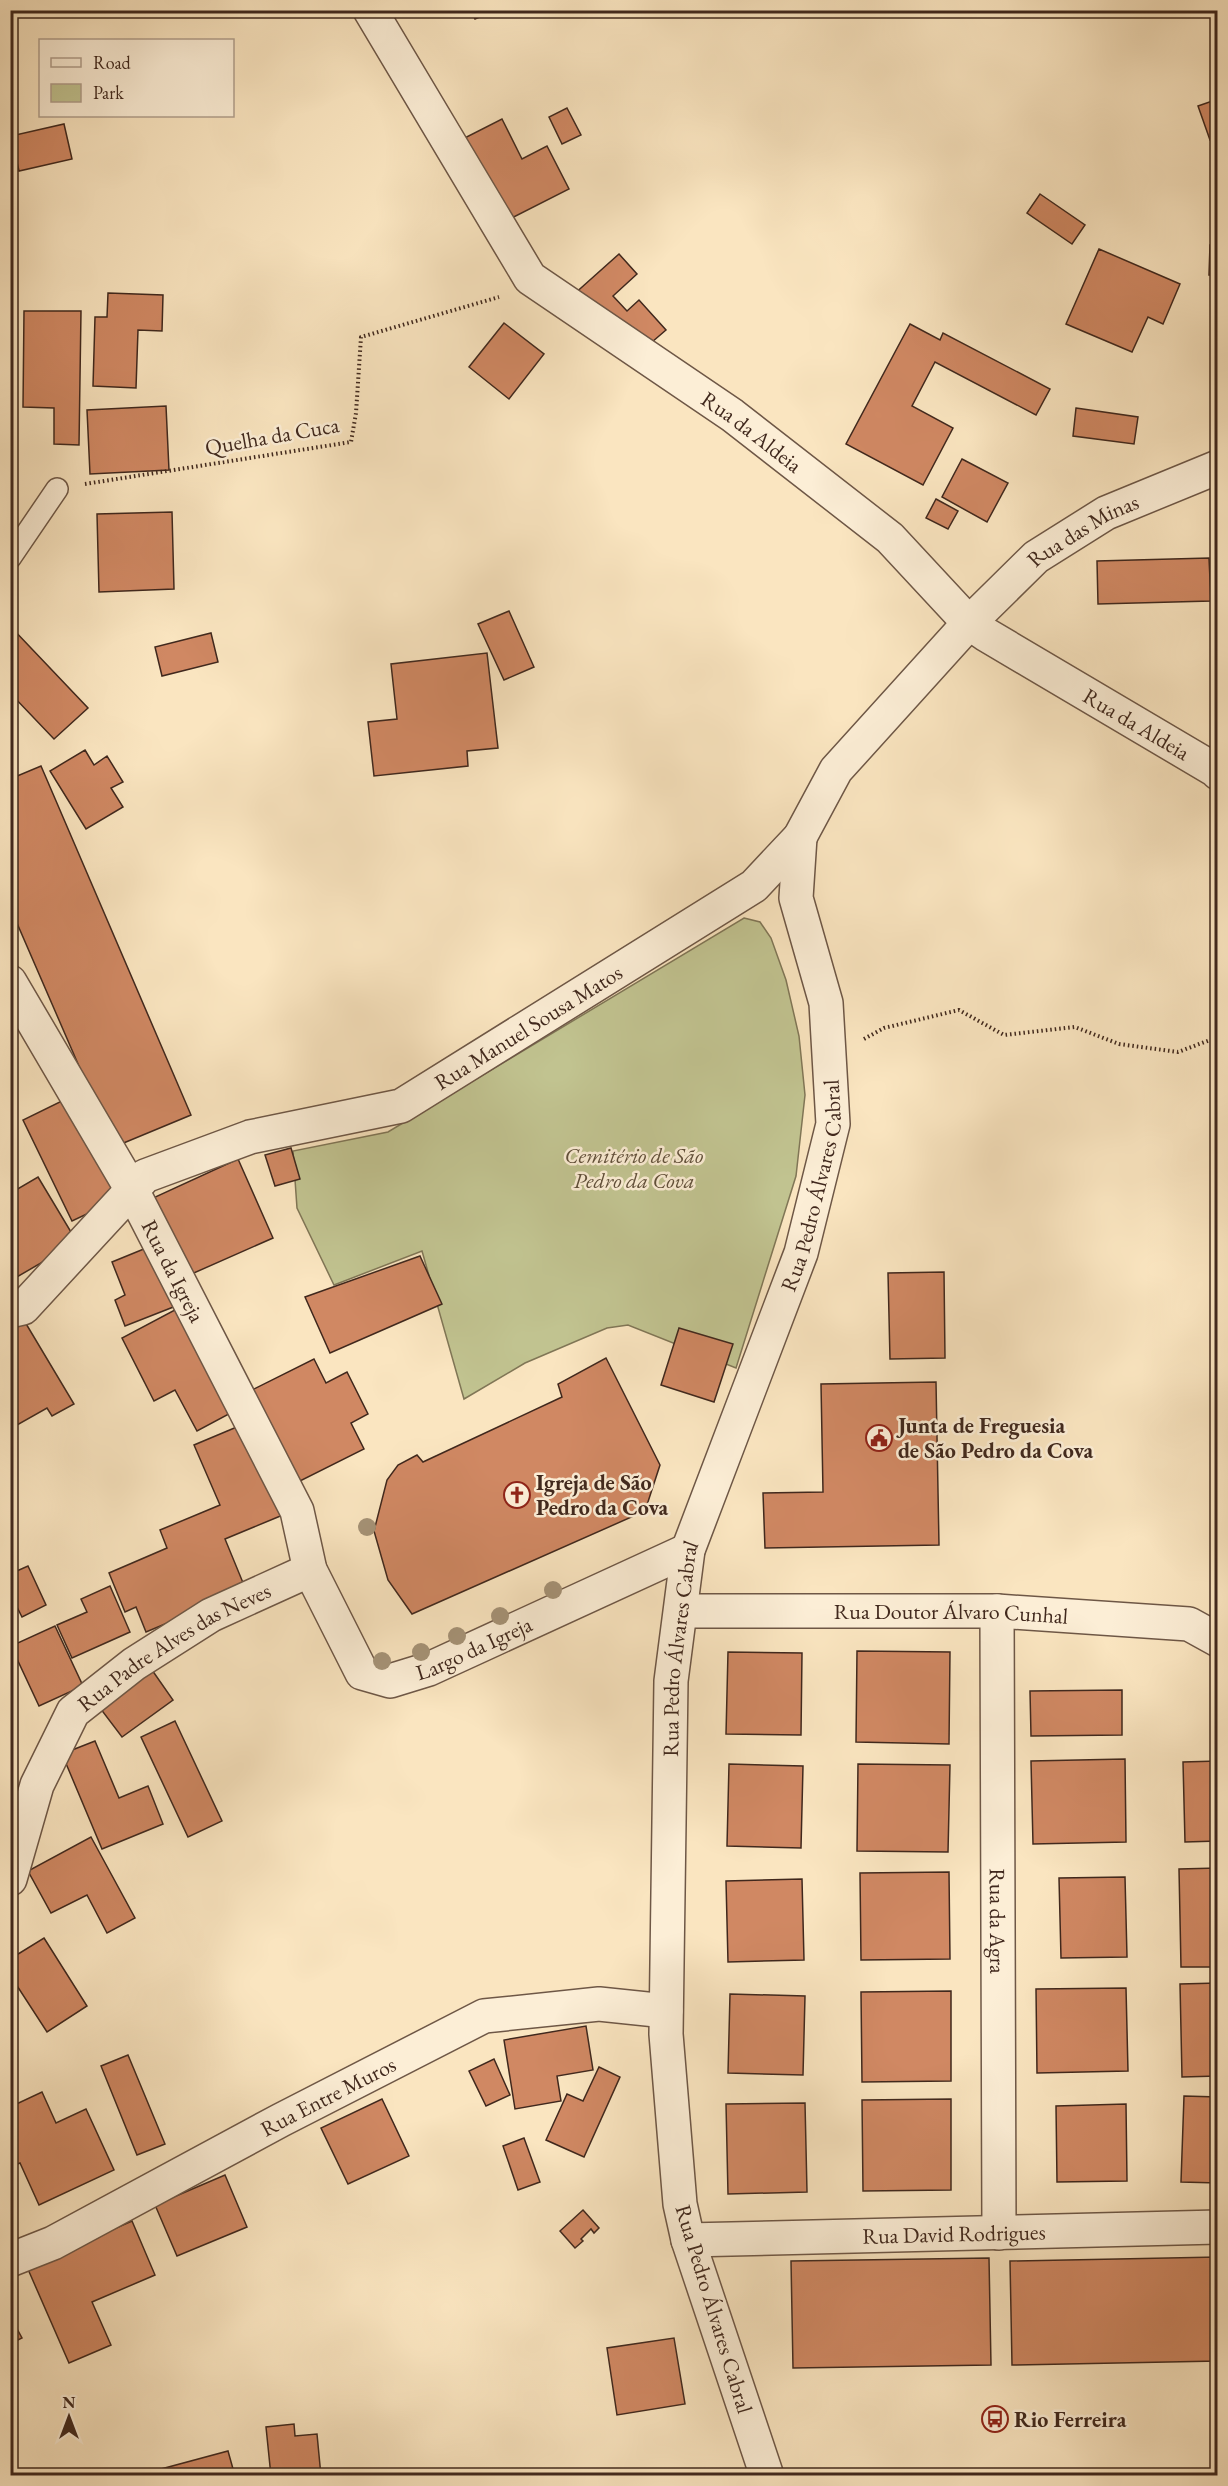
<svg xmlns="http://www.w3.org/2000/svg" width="1228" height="2486" viewBox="0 0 1228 2486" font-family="'EB Garamond',serif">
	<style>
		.green { fill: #c1c390; stroke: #807656; stroke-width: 1.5 }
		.building { fill: #d08863; stroke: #40281d; stroke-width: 1.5 }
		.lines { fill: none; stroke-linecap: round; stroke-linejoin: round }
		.service-casing { stroke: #6e5746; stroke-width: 24 }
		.minor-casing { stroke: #6e5746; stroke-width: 36 }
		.path { stroke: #40281d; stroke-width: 4; stroke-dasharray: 1.5 3; stroke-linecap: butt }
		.service { stroke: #fceed6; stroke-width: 21 }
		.minor { stroke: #fceed6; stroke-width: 33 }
		.tree { fill: #a59276 }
		.labels { text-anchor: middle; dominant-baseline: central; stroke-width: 5; stroke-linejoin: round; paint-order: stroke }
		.street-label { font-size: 22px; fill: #40281d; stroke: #fceed6 }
		.park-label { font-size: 22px; font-style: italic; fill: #604f3a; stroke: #fceed6 }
		.poi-label { font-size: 22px; font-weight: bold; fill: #40281d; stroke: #fceed6; text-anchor: start }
	</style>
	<rect width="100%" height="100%" fill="#fae5c0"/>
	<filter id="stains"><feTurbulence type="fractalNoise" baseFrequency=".00333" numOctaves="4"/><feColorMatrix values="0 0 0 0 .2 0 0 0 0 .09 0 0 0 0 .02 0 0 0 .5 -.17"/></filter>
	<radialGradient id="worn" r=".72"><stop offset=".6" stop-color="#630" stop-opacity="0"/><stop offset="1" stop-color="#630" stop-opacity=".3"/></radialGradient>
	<path class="green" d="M744,918L760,922L771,938L786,980L799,1036L805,1095L796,1176L736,1368L628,1325L607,1328L525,1363L464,1399L422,1251L334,1285L297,1208L293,1151L388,1132Z"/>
	<g class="building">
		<path d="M471,10H496L475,19Z"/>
		<path d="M1218,99V137L1210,140L1198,106Z"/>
		<path d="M567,108L581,135L562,144L549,117Z"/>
		<path d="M502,119L522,159L547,146L569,189L502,223L441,150Z"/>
		<path d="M64,124L72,159L19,171L11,136Z"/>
		<path d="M1040,194L1085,225L1072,244L1027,213Z"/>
		<path d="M1210,245L1218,246V275H1209Z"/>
		<path d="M1099,249L1180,284L1163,324L1148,317L1132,352L1066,324Z"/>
		<path d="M619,254L637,274L613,296L627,311L639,300L666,330L631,360L572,296Z"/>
		<path d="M108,293L163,295L162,331L138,330L136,388L93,386L95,317H107Z"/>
		<path d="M24,311H81L79,445L54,444V408L23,407Z"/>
		<path d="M504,323L544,354L509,399L469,367Z"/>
		<path d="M910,324L940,340L943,333L1050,389L1036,415L935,362L912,406L953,428L923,485L846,444Z"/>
		<path d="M166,406L169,470L90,474L87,410Z"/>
		<path d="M1076,408L1138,417L1134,444L1073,436Z"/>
		<path d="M962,459L1008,483L987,522L942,497Z"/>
		<path d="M936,499L958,511L948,529L926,518Z"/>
		<path d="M172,512L174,589L99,592L97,514Z"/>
		<path d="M1209,558L1211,601L1098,604L1097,561Z"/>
		<path d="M509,611L534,667L504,680L478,624Z"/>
		<path d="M11,627L88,708L54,739L13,696L10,699Z"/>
		<path d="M211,633L218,662L162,676L155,647Z"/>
		<path d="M487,653L498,748L467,751L468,766L374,776L368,722L397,719L391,664Z"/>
		<path d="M85,750L94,765L107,756L123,782L111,788L123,807L86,829L50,771Z"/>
		<path d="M41,766L191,1115L114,1147L10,907V779Z"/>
		<path d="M72,1096L121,1198L72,1221L23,1120Z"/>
		<path d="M291,1148L300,1179L275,1186L265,1155Z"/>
		<path d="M238,1159L273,1238L187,1276L153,1198Z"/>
		<path d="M38,1177L77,1242L10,1281V1180L16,1190Z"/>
		<path d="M156,1244L181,1304L125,1326L115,1300L125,1295L112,1262Z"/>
		<path d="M420,1256L442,1304L330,1353L305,1297Z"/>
		<path d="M944,1272L945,1358L890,1359L888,1273Z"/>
		<path d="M188,1303L242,1407L197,1431L175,1390L154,1401L122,1338Z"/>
		<path d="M22,1317L74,1404L52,1416L47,1408L10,1429V1324Z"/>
		<path d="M679,1328L733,1344L714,1402L661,1385Z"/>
		<path d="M606,1358L660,1465L645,1511L412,1614L388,1580L374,1531L387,1480L398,1465L417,1455L423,1462L562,1397L558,1384Z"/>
		<path d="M314,1359L326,1383L347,1372L368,1414L351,1423L364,1449L298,1482L252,1390Z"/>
		<path d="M936,1382L939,1545L765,1548L763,1493L823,1492L821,1384Z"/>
		<path d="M251,1421L290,1512L225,1539L246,1590L146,1632L136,1607L125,1612L109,1573L167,1548L160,1530L220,1505L194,1445Z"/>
		<path d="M28,1566L46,1605L22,1617L10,1593V1574Z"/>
		<path d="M110,1586L130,1632L72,1658L57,1625L87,1612L81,1599Z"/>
		<path d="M55,1626L83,1686L39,1706L11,1646Z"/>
		<path d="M857,1651L950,1652L949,1744L856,1742Z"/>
		<path d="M728,1652L802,1653L801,1735L726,1734Z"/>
		<path d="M152,1670L173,1700L122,1737L100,1708Z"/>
		<path d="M1122,1690V1735L1031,1736L1030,1691Z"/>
		<path d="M175,1721L222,1821L188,1837L141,1737Z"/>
		<path d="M95,1741L119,1798L148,1786L163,1824L102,1849L62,1754Z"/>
		<path d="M1125,1759L1126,1842L1033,1844L1031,1761Z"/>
		<path d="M1218,1761V1841L1185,1842L1183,1762Z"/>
		<path d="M729,1764L803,1766L801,1848L727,1846Z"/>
		<path d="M858,1764L950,1765L948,1852L857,1851Z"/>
		<path d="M91,1837L135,1918L107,1933L87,1895L51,1913L28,1871Z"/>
		<path d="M1218,1868V1967H1181L1179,1869Z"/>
		<path d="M949,1872L950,1959L861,1960L860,1873Z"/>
		<path d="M1125,1877L1127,1957L1061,1958L1059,1878Z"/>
		<path d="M802,1879L804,1960L728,1962L726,1881Z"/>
		<path d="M44,1938L87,2006L47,2032L10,1975V1959Z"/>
		<path d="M1218,1983V2076L1182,2077L1180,1984Z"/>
		<path d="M1126,1988L1128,2071L1037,2073L1036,1989Z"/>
		<path d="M951,1991V2081L862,2082L861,1992Z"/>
		<path d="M730,1994L805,1996L803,2075L728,2073Z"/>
		<path d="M586,2026L593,2070L557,2076L561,2101L515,2109L504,2040Z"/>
		<path d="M128,2055L165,2144L137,2155L101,2066Z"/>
		<path d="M494,2059L510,2095L486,2106L469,2071Z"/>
		<path d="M599,2067L620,2077L584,2157L546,2140L567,2094L583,2101Z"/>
		<path d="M42,2092L56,2123L86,2109L114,2170L39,2205L20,2163L10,2167V2107Z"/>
		<path d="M1184,2096L1218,2097V2183L1181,2182Z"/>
		<path d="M382,2099L409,2156L348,2184L321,2128Z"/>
		<path d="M951,2099V2190L863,2191L862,2100Z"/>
		<path d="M805,2103L807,2192L728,2194L726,2104Z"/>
		<path d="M1126,2104L1127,2181L1057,2182L1056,2106Z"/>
		<path d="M524,2138L540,2182L518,2190L503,2146Z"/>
		<path d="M225,2175L247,2227L177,2256L155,2205Z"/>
		<path d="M583,2210L599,2228L594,2233L591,2229L581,2239L583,2241L575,2248L560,2231Z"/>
		<path d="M132,2221L155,2275L92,2302L111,2345L69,2363L27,2267Z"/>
		<path d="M1218,2257V2361L1012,2365L1010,2261Z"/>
		<path d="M989,2258L991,2365L793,2368L791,2261Z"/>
		<path d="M10,2316L22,2338L10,2344Z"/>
		<path d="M674,2338L685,2404L617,2415L607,2348Z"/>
		<path d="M294,2424L295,2436L317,2434L321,2476H271L266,2427Z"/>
		<path d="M228,2451L235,2476H135Z"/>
	</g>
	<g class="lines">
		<defs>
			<path id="service" d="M10,558L57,489"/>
			<g id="minor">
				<path id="s1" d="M370,10L530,278L732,415L890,538L969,623L985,634L1215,770L1218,773"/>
				<path id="s2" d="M10,982L132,1190L297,1511L310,1570L362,1673L390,1681L429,1669L688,1550"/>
				<path id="s3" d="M10,1311L23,1308L145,1176L250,1137L401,1106L754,886L800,837L836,770L969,623L1036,557L1106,513L1218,467"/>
				<path id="s4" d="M681,1611H997L1189,1624L1218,1640"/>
				<path id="s5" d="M997,1611L999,2233"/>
				<path id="s6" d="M10,1879L37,1785L73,1712L134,1664L211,1615L310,1570"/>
				<path id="s7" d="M688,2240L1218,2227"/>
				<path id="s8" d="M10,2260L53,2243L281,2120L484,2016L599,2004L666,2011"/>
				<path id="s9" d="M767,2476L688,2240L680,2204L666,2034L671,1681L688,1550L801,1253L833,1124L826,1003L796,898L800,837"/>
			</g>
		</defs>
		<use href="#service" class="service-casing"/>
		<use href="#minor" class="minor-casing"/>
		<g class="path">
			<path d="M85,484L351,442L356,413L361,337L499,297"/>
			<path d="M864,1039L884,1028L959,1010L1004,1035L1075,1027L1119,1044L1178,1052L1218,1037"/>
		</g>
		<use href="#service" class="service"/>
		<use href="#minor" class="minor"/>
	</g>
	<g class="tree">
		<circle cx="367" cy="1527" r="9"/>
		<circle cx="553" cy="1590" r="9"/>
		<circle cx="500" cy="1616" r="9"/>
		<circle cx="457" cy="1636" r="9"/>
		<circle cx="421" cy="1652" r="9"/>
		<circle cx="382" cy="1661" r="9"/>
	</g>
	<defs>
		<symbol id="civic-ring" viewBox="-11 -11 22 22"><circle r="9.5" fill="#fceed6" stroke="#8f2418" stroke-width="1.5"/><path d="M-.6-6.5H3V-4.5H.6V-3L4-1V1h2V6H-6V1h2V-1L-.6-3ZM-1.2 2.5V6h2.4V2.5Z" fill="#8f2418"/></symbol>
		<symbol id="church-ring" viewBox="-11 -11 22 22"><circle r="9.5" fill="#fceed6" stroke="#8f2418" stroke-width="1.5"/><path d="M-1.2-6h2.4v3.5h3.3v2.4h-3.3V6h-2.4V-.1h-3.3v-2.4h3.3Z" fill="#8f2418"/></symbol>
		<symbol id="bus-ring" viewBox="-11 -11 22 22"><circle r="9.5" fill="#fceed6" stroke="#8f2418" stroke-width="1.5"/><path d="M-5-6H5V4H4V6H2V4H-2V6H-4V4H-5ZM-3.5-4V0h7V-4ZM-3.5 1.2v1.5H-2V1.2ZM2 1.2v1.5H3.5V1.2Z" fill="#8f2418"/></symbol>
	</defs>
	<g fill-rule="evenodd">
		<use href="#civic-ring" x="864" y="1423" width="30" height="30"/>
		<use href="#church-ring" x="502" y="1480" width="30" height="30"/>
		<use href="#bus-ring" x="980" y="2404" width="30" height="30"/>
	</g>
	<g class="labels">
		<g class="street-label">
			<text stroke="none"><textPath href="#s1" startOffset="582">Rua da Aldeia</textPath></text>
			<text transform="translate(272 436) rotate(-10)">Quelha da Cuca</text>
			<text stroke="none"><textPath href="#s3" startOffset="1365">Rua das Minas</textPath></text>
			<text stroke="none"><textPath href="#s1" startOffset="1068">Rua da Aldeia</textPath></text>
			<text stroke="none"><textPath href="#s3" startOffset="609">Rua Manuel Sousa Matos</textPath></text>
			<text stroke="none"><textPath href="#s9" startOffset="1328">Rua Pedro Álvares Cabral</textPath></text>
			<text stroke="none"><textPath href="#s2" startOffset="332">Rua da Igreja</textPath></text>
			<text stroke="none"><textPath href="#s4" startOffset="270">Rua Doutor Álvaro Cunhal</textPath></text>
			<text stroke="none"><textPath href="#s2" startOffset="897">Largo da Igreja</textPath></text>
			<text stroke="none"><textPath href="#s6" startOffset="300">Rua Padre Alves das Neves</textPath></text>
			<text stroke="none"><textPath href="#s9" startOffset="842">Rua Pedro Álvares Cabral</textPath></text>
			<text stroke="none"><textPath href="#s5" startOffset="310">Rua da Agra</textPath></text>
			<text stroke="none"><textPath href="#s8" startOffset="358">Rua Entre Muros</textPath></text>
			<text stroke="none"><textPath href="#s7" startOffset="266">Rua David Rodrigues</textPath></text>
			<text transform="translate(714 2309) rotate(73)">Rua Pedro Álvares Cabral</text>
		</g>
		<g class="park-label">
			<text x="634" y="1155">Cemitério de São<tspan x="634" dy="25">Pedro da Cova</tspan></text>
		</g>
		<g class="poi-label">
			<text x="898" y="1425">Junta de Freguesia<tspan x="898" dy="25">de São Pedro da Cova</tspan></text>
			<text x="536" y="1482">Igreja de São<tspan x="536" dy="25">Pedro da Cova</tspan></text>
			<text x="1014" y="2419">Rio Ferreira</text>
		</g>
	</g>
	<rect width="1228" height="2486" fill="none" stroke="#fae5c0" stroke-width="36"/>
	<rect x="12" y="12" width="1204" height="2462" fill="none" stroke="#40281d" stroke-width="3"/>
	<rect x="18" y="18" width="1192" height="2450" fill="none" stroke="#40281d" stroke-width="1.5"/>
	<rect x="39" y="39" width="195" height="78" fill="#fceed6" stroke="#b19f8c" stroke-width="1.5"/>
	<rect x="51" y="58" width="30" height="9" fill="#fceed6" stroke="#b19f8c" stroke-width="1.5"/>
	<text x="93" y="69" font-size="18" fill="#40281d">Road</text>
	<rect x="51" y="84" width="30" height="18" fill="#c1c390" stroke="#b19f8c" stroke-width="1.5"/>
	<text x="93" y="99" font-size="18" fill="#40281d">Park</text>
	<g transform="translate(69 2417)" stroke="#fceed6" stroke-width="4.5" paint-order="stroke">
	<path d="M0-4.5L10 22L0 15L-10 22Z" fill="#40281d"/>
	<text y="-9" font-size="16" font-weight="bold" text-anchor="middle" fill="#40281d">N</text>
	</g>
	<rect width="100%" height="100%" filter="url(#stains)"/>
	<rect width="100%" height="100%" fill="url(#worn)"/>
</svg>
